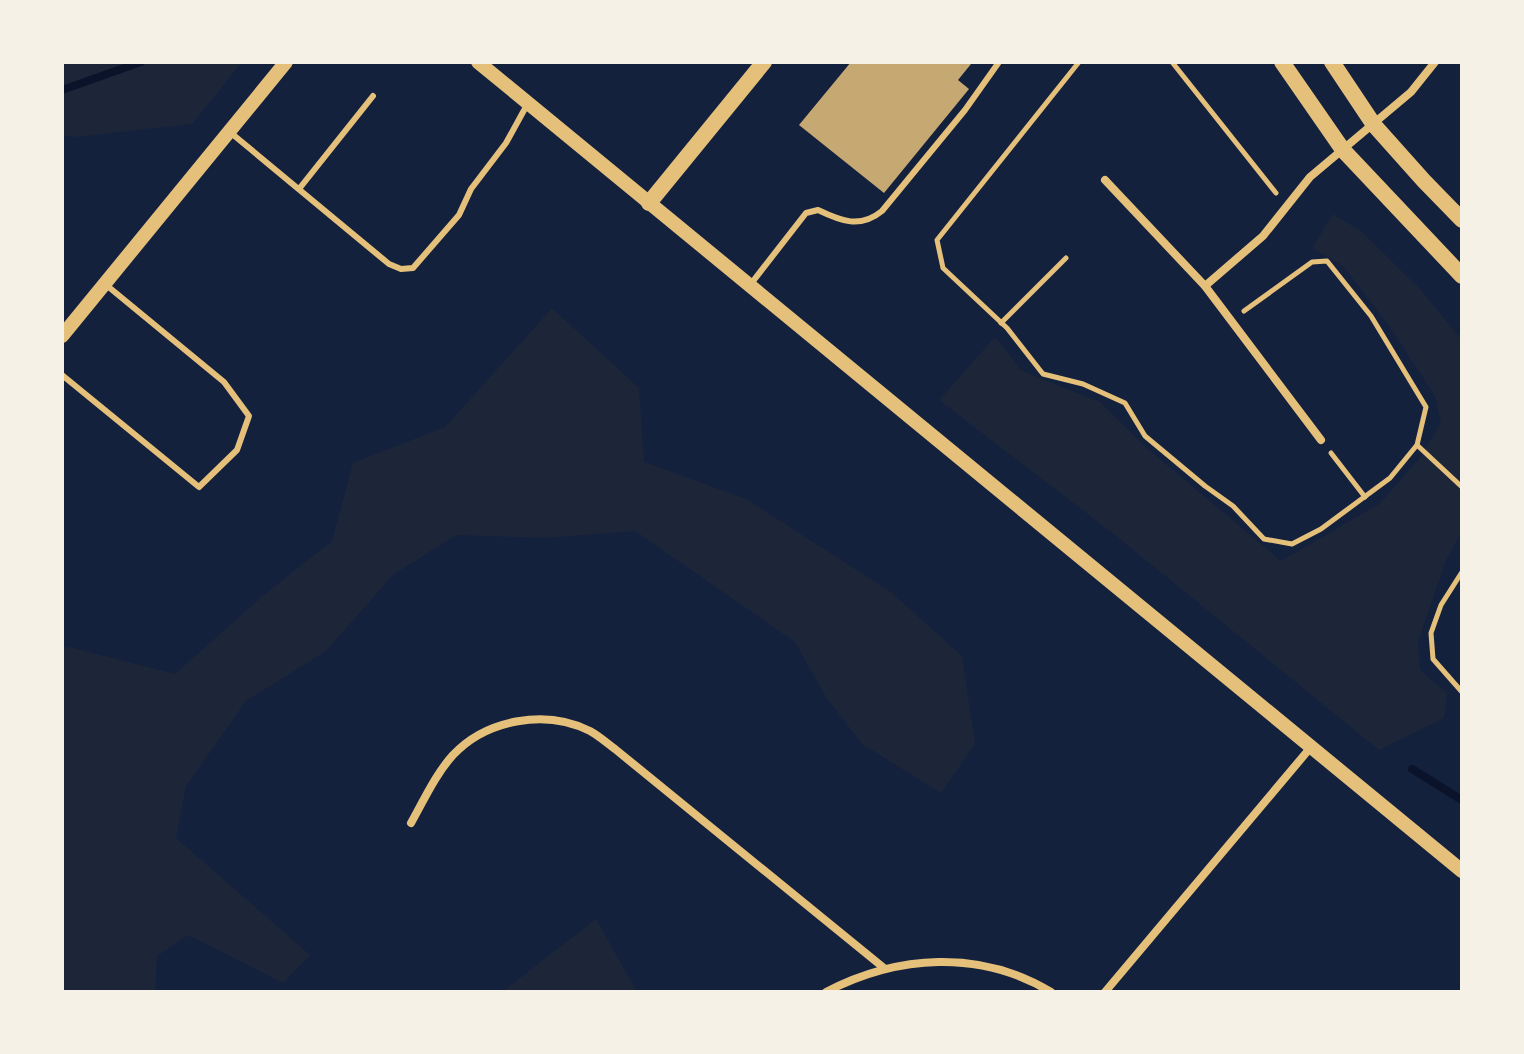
<svg xmlns="http://www.w3.org/2000/svg" width="1524" height="1054" viewBox="0 0 1524 1054" font-family="'IBM Plex Serif',serif">
	<style>
		.green { fill: #1d2539 }
		.lines { fill: none; stroke-linecap: round; stroke-linejoin: round }
		.stream { stroke: #0b132b; stroke-width: 8 }
		.building { fill: #c6a872 }
		.path { stroke: #e5c07b; stroke-width: 5 }
		.service { stroke: #e5c07b; stroke-width: 6 }
		.minor { stroke: #e5c07b; stroke-width: 8 }
		.tertiary { stroke: #e5c07b; stroke-width: 14 }
		.secondary { stroke: #e5c07b; stroke-width: 16 }
	</style>
	<rect width="100%" height="100%" fill="#14213d"/>
	<g class="green">
		<path d="M62,62H242L192,124L75,137L62,135Z"/>
		<path d="M1333,214L1361,231L1419,288L1462,340V532L1446,560L1418,642L1420,670L1447,693L1444,718L1379,750L1115,535L939,400L995,337L1022,371L1100,402L1148,449L1281,561L1379,504L1420,458L1441,423L1435,396L1387,323L1343,266L1312,248Z"/>
		<path d="M552,308L639,388L644,462L746,499L891,592L962,656L975,744L941,793L862,744L826,697L795,642L635,531L545,538L456,535L393,575L326,651L246,701L186,786L176,838L310,955L283,983L188,935L157,956L155,992L62,991V651L65,646L175,674L265,594L332,541L353,463L445,427Z"/>
		<path d="M596,919L637,992H502Z"/>
	</g>
	<g class="lines">
		<g class="stream">
			<path d="M62,90L141,62"/>
			<path d="M1412,769L1462,800"/>
		</g>
	</g>
	<path class="building" d="M851,62L971,64L958,80L969,89L884,193L799,125Z"/>
	<g class="lines">
		<g class="path">
			<path d="M1079,62L937,240L943,268L1007,328L1043,374L1083,384L1125,403L1145,436L1205,486L1233,506L1264,539L1292,544L1321,529L1390,478L1417,445L1426,407L1371,316L1327,261L1312,262L1244,311"/>
			<path d="M1172,62L1276,193"/>
			<path d="M1001,323L1066,258"/>
			<path d="M1417,445L1462,487"/>
			<path d="M1331,453L1365,497"/>
			<path d="M1462,572L1441,605L1431,633L1433,659L1462,692"/>
		</g>
		<g class="service">
			<path d="M231,133L389,264L401,269L413,268L459,215L471,189L506,143L528,103"/>
			<path d="M299,189L373,96"/>
			<path d="M750,285L806,213L818,210C841,221 860,229 882,211L965,110L999,62"/>
			<path d="M62,375L199,487L237,450L249,416L224,382L105,284"/>
		</g>
		<g class="minor">
			<path d="M1105,180L1205,286L1321,440"/>
			<path d="M1205,286L1263,236L1310,177L1411,92L1435,62"/>
			<path d="M411,823C424,800 435,775 453,755C487,719 546,709 590,731C599,736 607,743 615,749L884,968"/>
			<path d="M826,992C897,955 980,949 1051,992"/>
			<path d="M1105,992L1311,747"/>
		</g>
		<g class="tertiary">
			<path d="M478,62L1462,871"/>
			<path d="M62,336L286,62"/>
		</g>
		<g class="secondary">
			<path d="M1282,62L1343,150L1462,276"/>
			<path d="M1332,62L1374,125L1424,181L1462,220"/>
			<path d="M649,203L764,62"/>
		</g>
	</g>
	<rect width="1524" height="1054" fill="none" stroke="#f6f1e7" stroke-width="128"/>
</svg>
